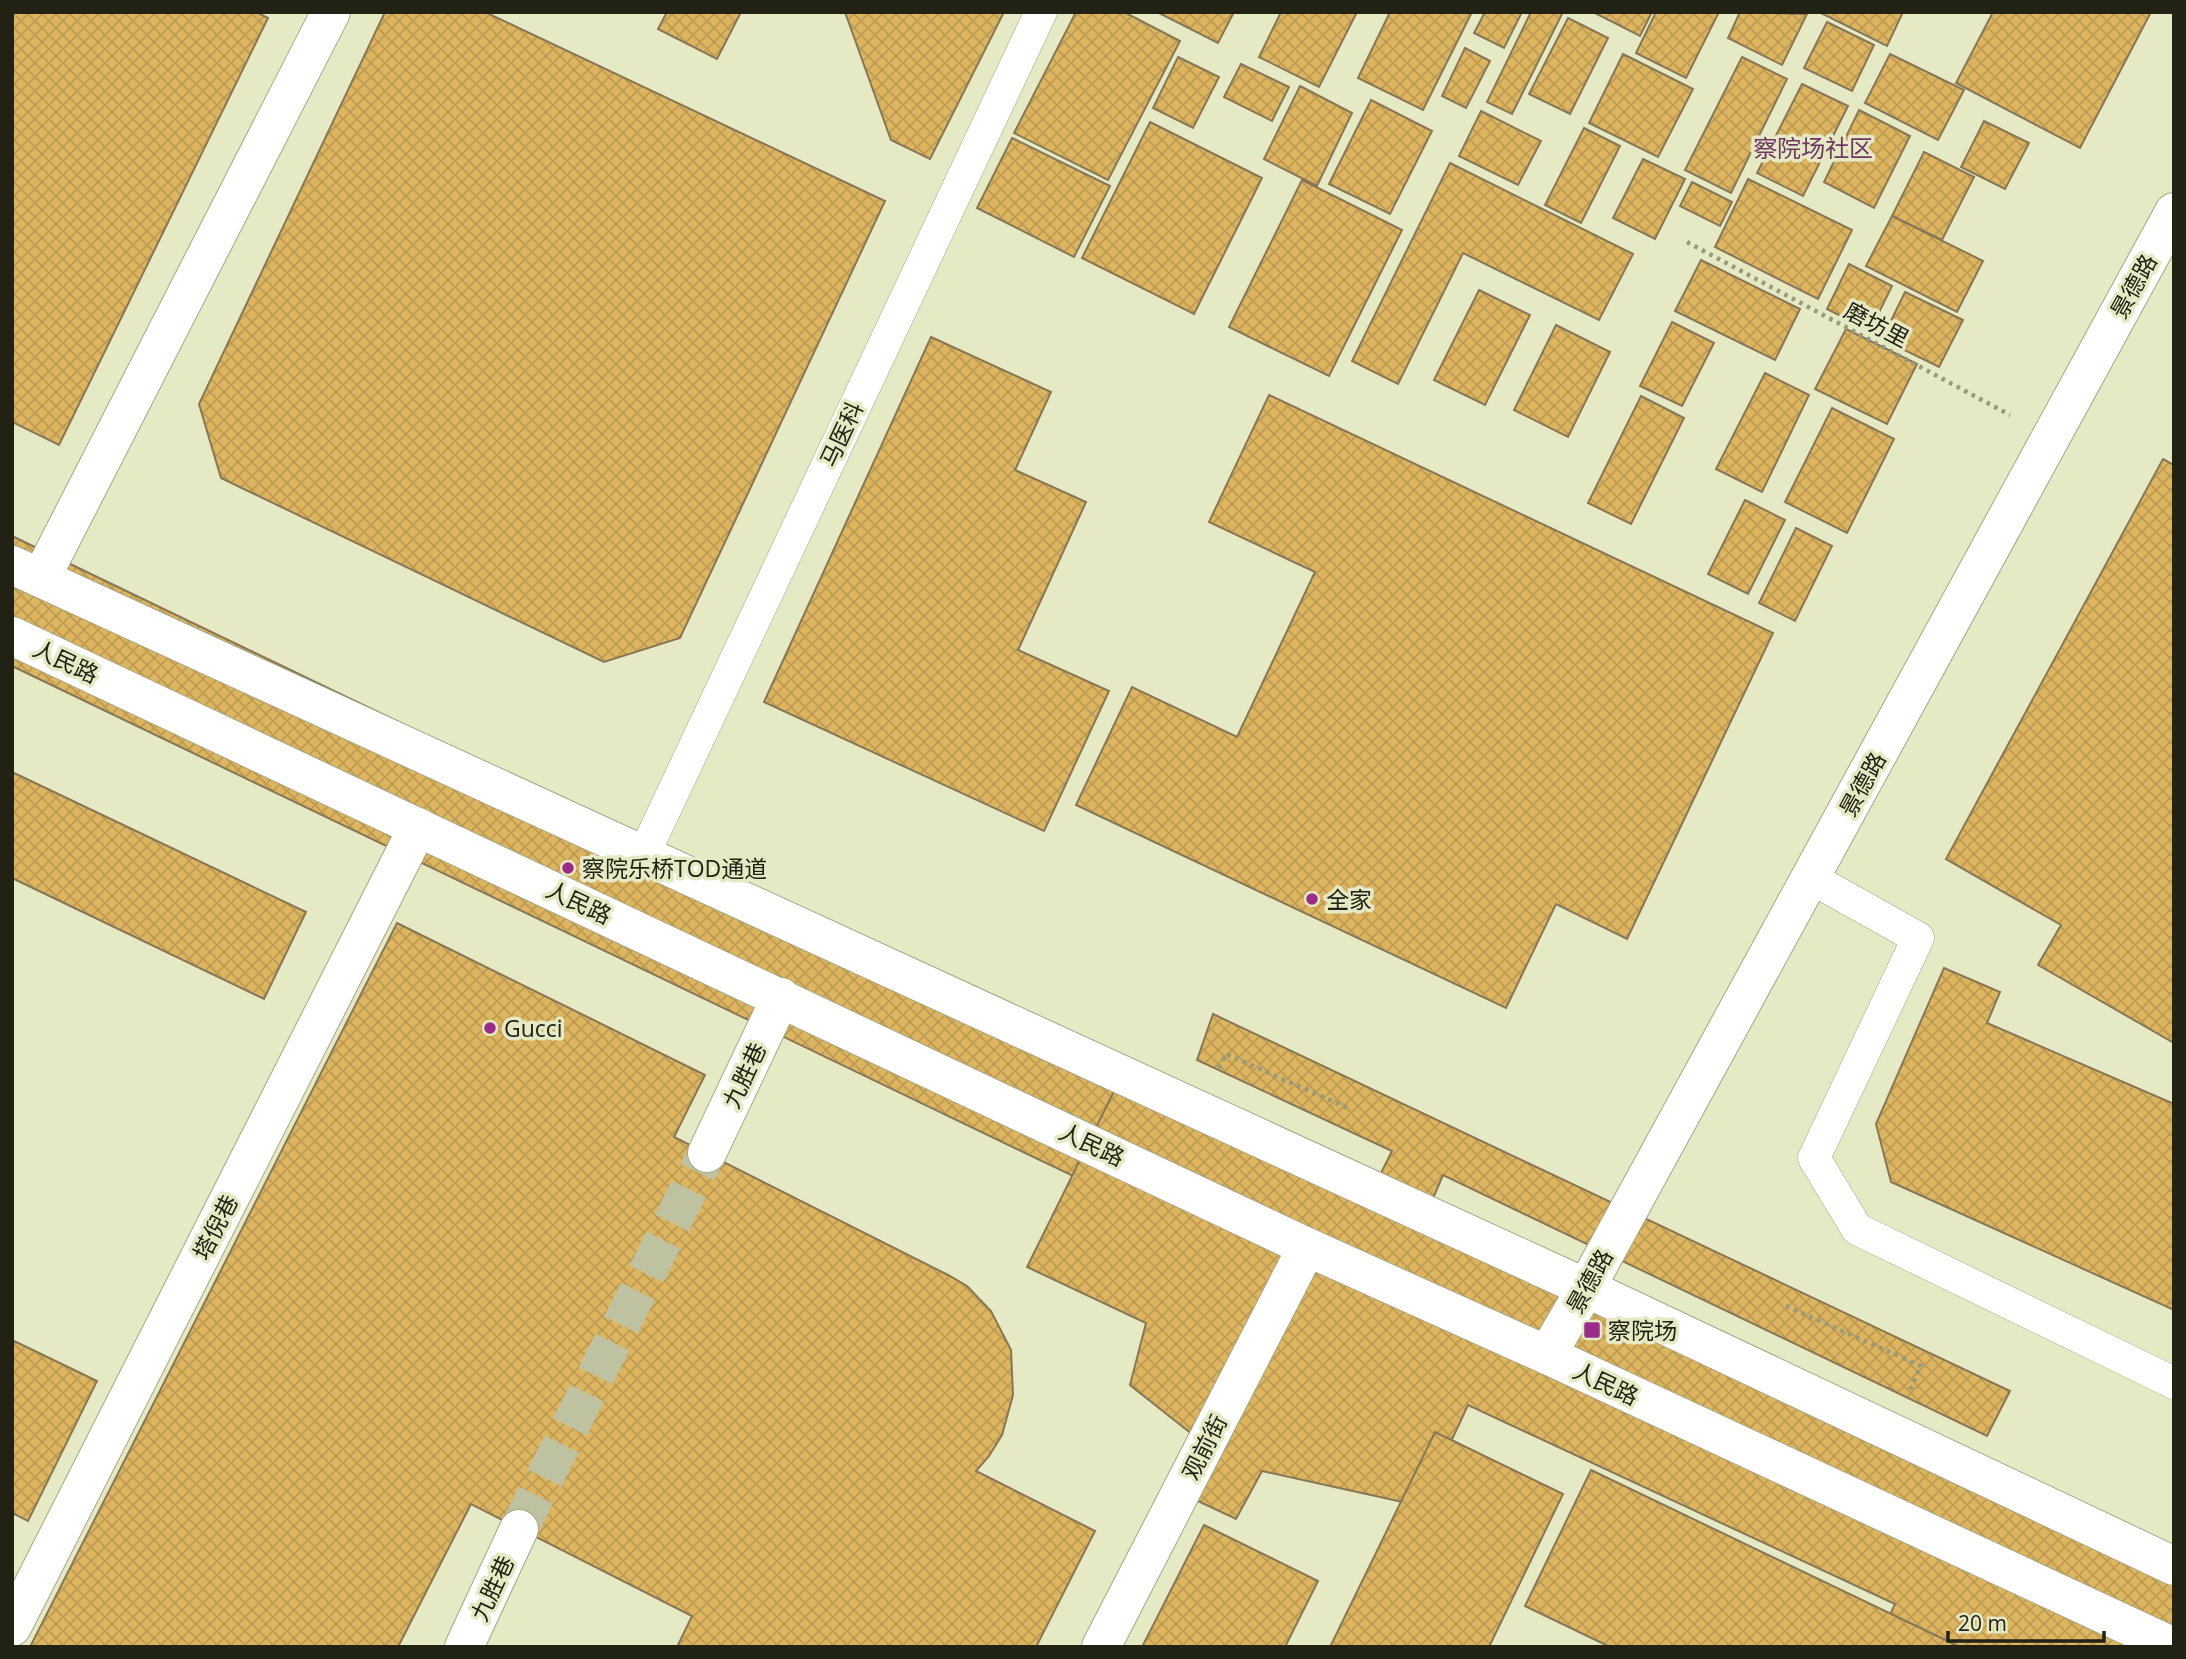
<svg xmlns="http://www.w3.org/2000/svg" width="2186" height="1659" viewBox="0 0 2186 1659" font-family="'Open Sans','Noto Sans SC',sans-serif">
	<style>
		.building { fill: url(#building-cross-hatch); stroke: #877757; stroke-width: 2 }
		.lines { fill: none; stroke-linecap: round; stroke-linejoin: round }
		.minor-tunnel { stroke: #bfc2a1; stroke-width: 38; stroke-dasharray: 38 19; stroke-linecap: butt }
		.service-casing { stroke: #a3a783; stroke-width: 33 }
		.pedestrian-casing { stroke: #a3a783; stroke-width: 40 }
		.minor-casing { stroke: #a3a783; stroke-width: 40 }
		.secondary-casing { stroke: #a3a783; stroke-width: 40 }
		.primary-casing { stroke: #a3a783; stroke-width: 40 }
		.path { stroke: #97997d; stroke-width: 4.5; stroke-dasharray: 3.5 5; stroke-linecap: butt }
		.service { stroke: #fff; stroke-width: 32 }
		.pedestrian { stroke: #fff; stroke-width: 38 }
		.minor { stroke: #fff; stroke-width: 38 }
		.secondary { stroke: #fff; stroke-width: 38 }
		.primary { stroke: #fff; stroke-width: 38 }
		.poi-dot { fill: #9c2c8a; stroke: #e6eac4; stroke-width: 2.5 }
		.labels { text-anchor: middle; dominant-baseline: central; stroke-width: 7; stroke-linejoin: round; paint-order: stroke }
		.street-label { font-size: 23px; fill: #212214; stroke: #e6eac4 }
		.poi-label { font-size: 23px; fill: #212214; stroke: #e6eac4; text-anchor: start }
		.neighbourhood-label { font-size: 24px; fill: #6e3663; stroke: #e6eac4 }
	</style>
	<defs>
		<pattern id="building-cross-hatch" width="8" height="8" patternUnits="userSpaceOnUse" patternTransform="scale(1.75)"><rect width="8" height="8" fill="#ddb55f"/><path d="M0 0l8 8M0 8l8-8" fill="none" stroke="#bd9b52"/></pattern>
	</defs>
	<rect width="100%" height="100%" fill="#e6eac4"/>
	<g class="building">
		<path d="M12,12H256L268,18L59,445L12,422Z"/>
		<path d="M385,12H485L885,201L680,638L604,662L221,478L199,404Z"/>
		<path d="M667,12H741L717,59L658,29Z"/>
		<path d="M845,12H1004L930,159L891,140Z"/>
		<path d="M1076,12H1124L1180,41L1108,180L1014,133Z"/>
		<path d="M1157,12H1234L1218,43Z"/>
		<path d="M1281,12H1357L1319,87L1259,57Z"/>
		<path d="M1390,12H1472L1423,110L1358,78Z"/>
		<path d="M1485,12H1522L1504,48L1474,33Z"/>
		<path d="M1531,12H1563L1512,114L1487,102Z"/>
		<path d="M1593,12H1652L1640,36Z"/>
		<path d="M1656,12H1719L1686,78L1636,53Z"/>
		<path d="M1740,12L1807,14L1782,65L1728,38Z"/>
		<path d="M1819,12H1903L1887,46Z"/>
		<path d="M1993,12H2151L2080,148L1956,83Z"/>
		<path d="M1568,18L1608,38L1570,114L1529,94Z"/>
		<path d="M1827,22L1874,45L1852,91L1804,68Z"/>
		<path d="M1465,48L1490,61L1466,108L1442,96Z"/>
		<path d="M1623,54L1693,89L1658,157L1589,123Z"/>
		<path d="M1890,54L1964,90L1938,140L1865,103Z"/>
		<path d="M1178,57L1219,77L1193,128L1153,108Z"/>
		<path d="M1742,57L1787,79L1731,193L1685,170Z"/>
		<path d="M1241,64L1289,87L1272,121L1224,97Z"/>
		<path d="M1802,84L1848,106L1803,196L1757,173Z"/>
		<path d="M1300,86L1352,113L1317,186L1264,159Z"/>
		<path d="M1371,100L1432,131L1390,214L1329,184Z"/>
		<path d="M1859,110L1910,136L1874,208L1824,182Z"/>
		<path d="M1481,111L1541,141L1518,185L1459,156Z"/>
		<path d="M1984,121L2029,143L2005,189L1961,167Z"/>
		<path d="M1150,122L1262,178L1194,314L1082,258Z"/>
		<path d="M1584,128L1620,146L1581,223L1545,205Z"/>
		<path d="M1012,138L1110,186L1074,257L977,208Z"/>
		<path d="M1924,152L1974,177L1942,240L1892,216Z"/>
		<path d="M1643,159L1685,179L1655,239L1613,218Z"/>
		<path d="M1450,163L1633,254L1599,320L1463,253L1398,384L1352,361Z"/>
		<path d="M1748,179L1852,230L1818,299L1715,247Z"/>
		<path d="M1302,180L1402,230L1329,376L1229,327Z"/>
		<path d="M1692,182L1732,202L1720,226L1680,206Z"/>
		<path d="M1892,216L1983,261L1957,312L1866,266Z"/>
		<path d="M1701,260L1800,309L1775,360L1675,311Z"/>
		<path d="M1849,264L1892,286L1870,331L1827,309Z"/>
		<path d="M1479,290L1530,315L1485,405L1434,380Z"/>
		<path d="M1905,292L1963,320L1939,367L1882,339Z"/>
		<path d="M1672,322L1714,343L1682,406L1640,386Z"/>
		<path d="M1556,325L1610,352L1568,437L1514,410Z"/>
		<path d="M1846,329L1917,364L1887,424L1815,389Z"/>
		<path d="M931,337L1051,392L1015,470L1086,502L1018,650L1109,691L1044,831L764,702Z"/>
		<path d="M1765,373L1809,395L1762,492L1716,469Z"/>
		<path d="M1269,395L1773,633L1627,939L1556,904L1506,1008L1076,805L1132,687L1237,737L1315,572L1209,522Z"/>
		<path d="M1641,396L1684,418L1631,524L1588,503Z"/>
		<path d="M1832,408L1894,439L1847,533L1785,502Z"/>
		<path d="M2163,459L2174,465V1043L2038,965L2061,925L1946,859Z"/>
		<path d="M1745,500L1785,520L1748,594L1708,574Z"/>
		<path d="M1796,528L1832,546L1795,621L1759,603Z"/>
		<path d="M12,536L1124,1071L1073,1176L12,666Z"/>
		<path d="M12,772L306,912L264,999L12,878Z"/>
		<path d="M397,923L705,1075L674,1137L948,1275L967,1286L991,1311L1011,1350L1013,1395L1002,1435L989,1456L976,1471L1095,1531L1036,1647H677L692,1616L471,1504L398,1647H30Z"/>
		<path d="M1944,968L2000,992L1987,1023L2174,1104V1310L1891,1182L1876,1124Z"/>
		<path d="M1213,1014L2010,1391L1987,1436L1443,1175L1425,1217L2174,1572V1647H1875L1895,1604L1468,1405L1421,1506L1262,1471L1236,1519L1185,1495L1207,1446L1130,1385L1146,1323L1027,1267L1124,1071L1372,1191L1392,1151L1197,1060Z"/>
		<path d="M12,1340L97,1381L28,1521L12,1513Z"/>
		<path d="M1435,1432L1563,1494L1489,1647H1330Z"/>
		<path d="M1591,1470L1960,1647H1610L1525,1606Z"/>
		<path d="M1204,1525L1318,1581L1285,1647H1142Z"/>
	</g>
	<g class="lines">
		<path class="minor-tunnel" d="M519,1529L707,1153"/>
		<defs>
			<g id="service">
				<path d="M643,856L1041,12"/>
				<path d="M1811,878L1918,938L1814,1158L1857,1229L2174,1383"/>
			</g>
			<path id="pedestrian" d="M1101,1647L1307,1247"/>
			<g id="minor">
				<path d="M41,578L331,12"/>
				<path d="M707,1153L781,997"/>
				<path d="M12,1627L418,827"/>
				<path d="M464,1647L519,1529"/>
			</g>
			<path id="secondary" d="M1547,1355L1586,1288L2174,212"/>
			<g id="primary">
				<path d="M12,565L1586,1288L2174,1566"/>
				<path d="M12,636L1307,1247L1547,1355L2174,1647"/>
			</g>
		</defs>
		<use href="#service" class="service-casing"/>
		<use href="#pedestrian" class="pedestrian-casing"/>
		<use href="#minor" class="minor-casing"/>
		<use href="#secondary" class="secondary-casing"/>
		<use href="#primary" class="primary-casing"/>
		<g class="path">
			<path d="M1687,242L2010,415"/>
			<path d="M1219,1068L1226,1054L1348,1108"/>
			<path d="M1786,1306L1921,1366L1910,1390"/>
		</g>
		<use href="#service" class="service"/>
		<use href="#pedestrian" class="pedestrian"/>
		<use href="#minor" class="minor"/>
		<use href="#secondary" class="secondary"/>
		<use href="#primary" class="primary"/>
	</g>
	<g class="poi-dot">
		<circle cx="568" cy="868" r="7"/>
		<circle cx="1312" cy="899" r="7"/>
		<circle cx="490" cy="1028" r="7"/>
		<rect x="1583" y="1321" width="18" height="18" rx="3.5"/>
	</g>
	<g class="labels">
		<g class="street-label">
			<text transform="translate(2133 286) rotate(-61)">景德路</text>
			<text transform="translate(1877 324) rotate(28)">磨坊里</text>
			<text transform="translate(841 434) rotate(-65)">马医科</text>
			<text transform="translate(66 661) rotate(25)">人民路</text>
			<text transform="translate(1862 784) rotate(-61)">景德路</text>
			<text transform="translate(579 902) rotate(25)">人民路</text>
			<text transform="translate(744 1075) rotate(-65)">九胜巷</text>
			<text transform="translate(1092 1144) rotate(25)">人民路</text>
			<text transform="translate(215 1227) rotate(-63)">塔倪巷</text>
			<text transform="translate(1589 1281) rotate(-61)">景德路</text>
			<text transform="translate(1606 1383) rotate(25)">人民路</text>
			<text transform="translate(1204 1447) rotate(-63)">观前街</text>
			<text transform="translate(492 1588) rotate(-65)">九胜巷</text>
		</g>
		<g class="poi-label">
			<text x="582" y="868">察院乐桥TOD通道</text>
			<text x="1326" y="899">全家</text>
			<text x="504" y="1028">Gucci</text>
			<text x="1608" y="1330">察院场</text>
		</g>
		<g class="neighbourhood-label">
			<text x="1813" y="147">察院场社区</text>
		</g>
	</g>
	<rect width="2186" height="1659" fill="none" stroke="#212214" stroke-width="28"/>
	<path d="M1948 1631v10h156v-10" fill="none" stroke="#212214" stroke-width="3.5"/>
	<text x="1958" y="1631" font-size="21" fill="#212214" stroke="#e6eac4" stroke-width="5" paint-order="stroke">20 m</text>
</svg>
